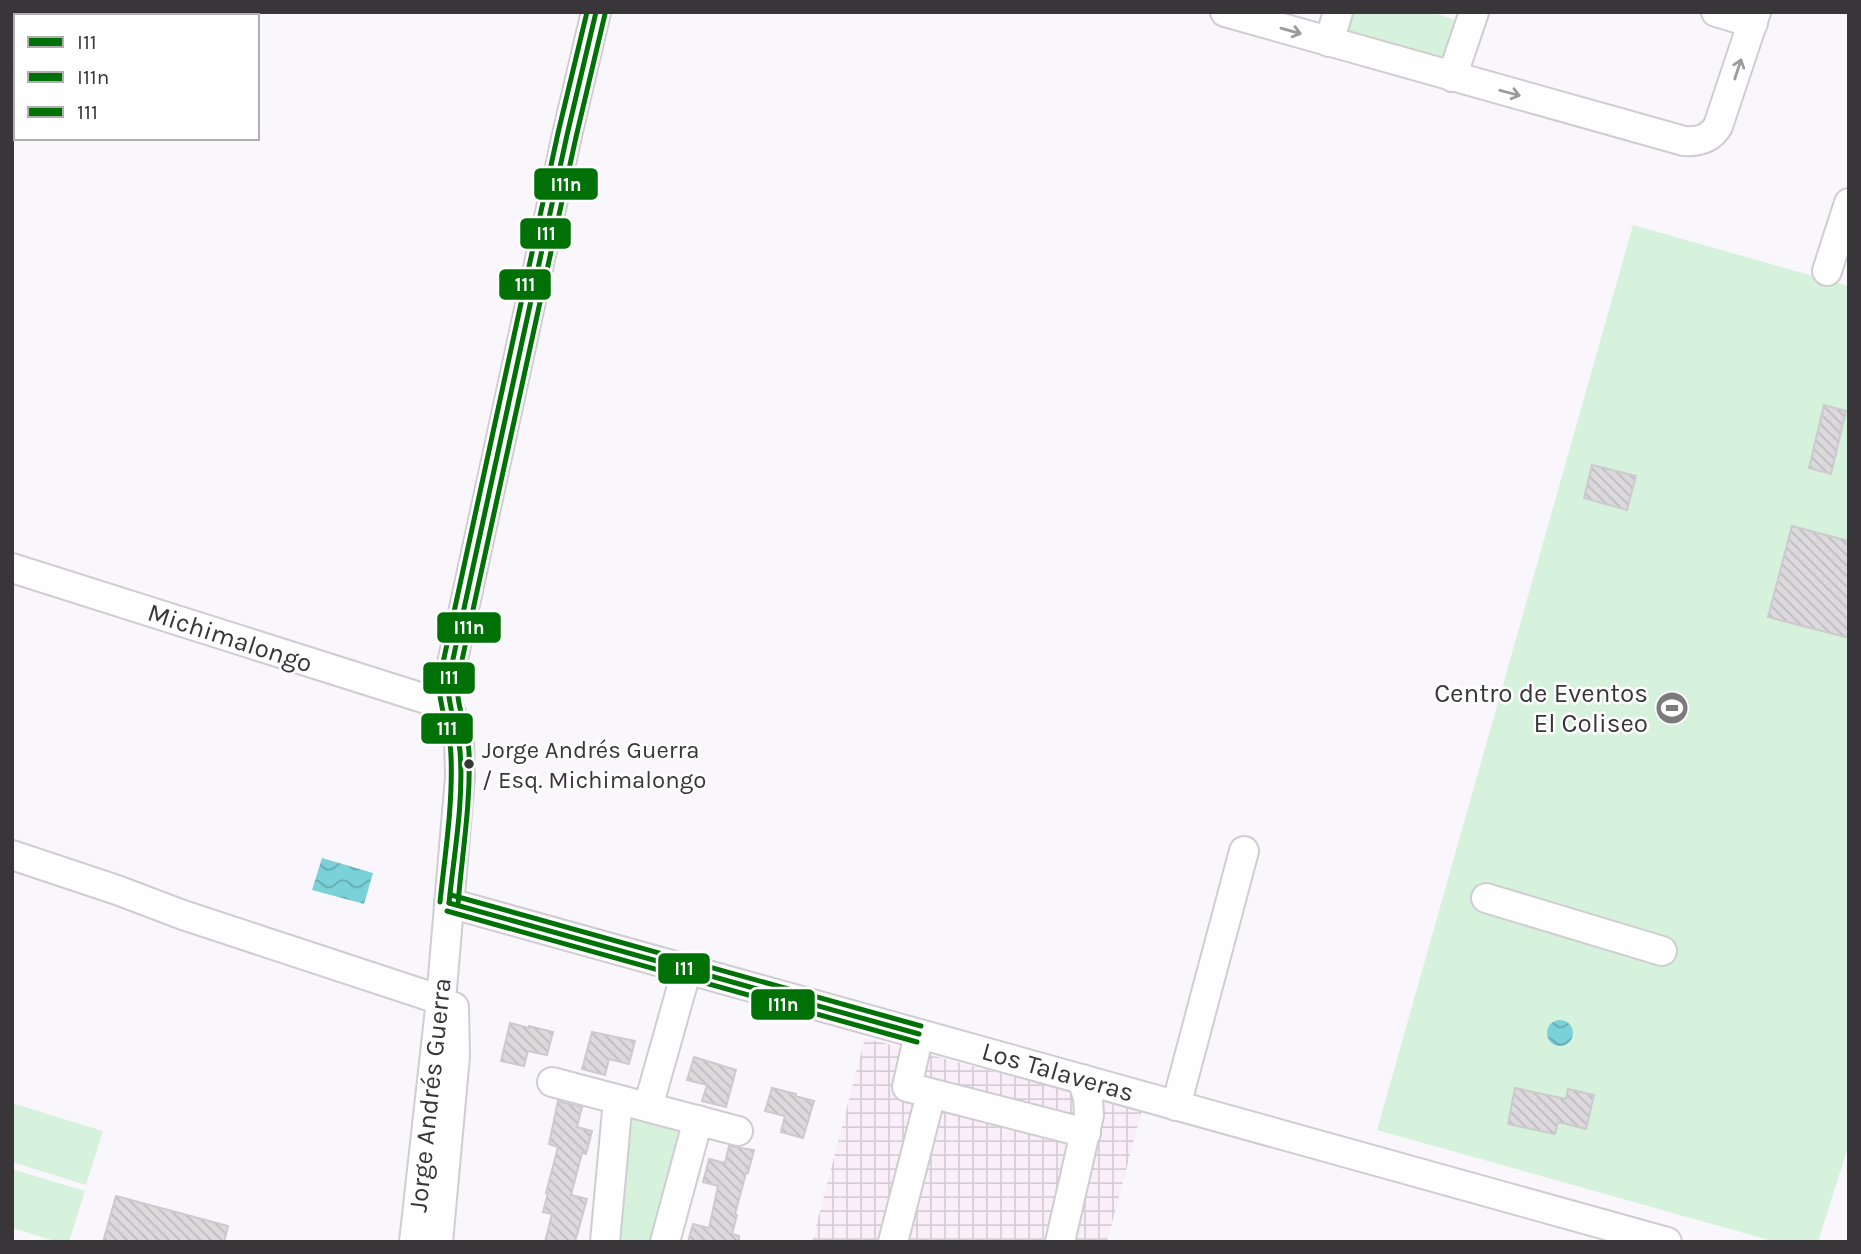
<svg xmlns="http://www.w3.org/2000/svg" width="1861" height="1254" viewBox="0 0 1861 1254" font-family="Karla,sans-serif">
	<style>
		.industrial { fill: url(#industrial-grid) }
		.green { fill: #d7f2dc }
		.water { fill: url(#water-waves) }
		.building { fill: url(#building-back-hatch); stroke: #cccace; stroke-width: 2 }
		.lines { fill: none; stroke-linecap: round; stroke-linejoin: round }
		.minor-casing { stroke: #cfcdd1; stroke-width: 32 }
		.minor { stroke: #fefeff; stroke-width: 28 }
		.bus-1-casing { stroke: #fff; stroke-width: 10 }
		.bus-2-casing { stroke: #fff; stroke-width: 10 }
		.bus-3-casing { stroke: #fff; stroke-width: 10 }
		.bus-1 { stroke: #007106; stroke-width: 5 }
		.bus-2 { stroke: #007106; stroke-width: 5 }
		.bus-3 { stroke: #007106; stroke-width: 5 }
		.oneway { stroke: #9c9a9c }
		.bus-dot { fill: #39363a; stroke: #fff; stroke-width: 2.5 }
		.labels { text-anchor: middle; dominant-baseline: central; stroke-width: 5; stroke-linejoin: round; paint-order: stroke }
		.bus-label { font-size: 24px; fill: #39363a; stroke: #fff; text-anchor: start }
		.street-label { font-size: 26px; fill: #39363a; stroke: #fff }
		.poi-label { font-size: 26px; fill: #39363a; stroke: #fff; text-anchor: end }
		.line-badge { stroke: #fff; stroke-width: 2.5 }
		.badge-label { font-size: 19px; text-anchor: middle; font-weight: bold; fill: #fff }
	</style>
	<defs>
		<pattern id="industrial-grid" width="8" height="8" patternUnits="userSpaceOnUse" patternTransform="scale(1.75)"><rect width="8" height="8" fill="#faeef9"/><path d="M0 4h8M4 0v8" fill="none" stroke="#d7cdd6"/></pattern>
		<pattern id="water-waves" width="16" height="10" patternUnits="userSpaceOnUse" patternTransform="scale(1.75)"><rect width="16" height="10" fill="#7ad2d8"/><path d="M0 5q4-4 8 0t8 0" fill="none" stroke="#65abb0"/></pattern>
		<pattern id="building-back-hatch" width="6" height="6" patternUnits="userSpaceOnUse" patternTransform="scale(1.75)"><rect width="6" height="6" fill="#dcd9dd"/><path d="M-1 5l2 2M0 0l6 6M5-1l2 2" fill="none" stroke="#bebbbe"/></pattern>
	</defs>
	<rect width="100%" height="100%" fill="#faf7fc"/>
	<path class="industrial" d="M865,1038L1142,1110L1107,1242H812Z"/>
	<g class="green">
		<path d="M1350,12H1431L1459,21L1443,70L1342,37Z"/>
		<path d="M1633,225L1849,286V1144L1818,1242H1776L1377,1130Z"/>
		<path d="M12,1103L103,1131L86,1185L12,1162Z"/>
		<path d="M629,1115L677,1126L682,1139L655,1242H610Z"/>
		<path d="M12,1169L85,1191L69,1242H58L12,1228Z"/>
	</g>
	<g class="water">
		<path d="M322,858L373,873L364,904L312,890Z"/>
		<circle cx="1560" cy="1033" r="13"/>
	</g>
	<g class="building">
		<path d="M1824,405L1846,411L1831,474L1809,468Z"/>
		<path d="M1592,465L1636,476L1627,510L1584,498Z"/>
		<path d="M1792,526L1849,541V638L1768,617Z"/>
		<path d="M510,1023L529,1028V1026L553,1032L547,1055L528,1051L524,1066L501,1061Z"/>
		<path d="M592,1032L635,1041L629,1064L609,1059L605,1075L582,1069Z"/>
		<path d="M694,1057L736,1070L726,1107L702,1101L707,1085L687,1080Z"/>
		<path d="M772,1088L796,1094L795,1096L814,1101L803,1138L781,1132L785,1116L765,1111Z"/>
		<path d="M1515,1088L1566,1099L1568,1089L1594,1095L1586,1129L1558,1122L1555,1134L1508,1124Z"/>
		<path d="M558,1101L582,1107L577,1127L592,1131L586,1154L582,1153L571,1195L587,1199L575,1242H545L552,1214L543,1212L548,1193H546L558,1147L549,1144Z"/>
		<path d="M729,1146L754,1150L748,1173H746L735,1214L737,1215L732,1234L739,1236V1242H688L693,1224L709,1228L718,1186L703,1182L709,1159L725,1163Z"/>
		<path d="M116,1196L228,1226L224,1242H103Z"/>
	</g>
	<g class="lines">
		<defs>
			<g id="minor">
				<path d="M1225,12L1684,141C1699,142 1710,139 1718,126L1756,12"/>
				<path d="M1716,12L1753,23"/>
				<path d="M1329,42L1338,12"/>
				<path d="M1452,77L1474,12"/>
				<path d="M1827,271L1849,203"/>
				<path d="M12,568L448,706"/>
				<path d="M12,855L117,890L183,915L441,1000"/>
				<path d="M1486,898L1662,951"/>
				<path d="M449,903L1667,1242"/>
				<path d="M919,1034L907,1087L1086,1133"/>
				<path d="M552,1082L738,1131"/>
				<path d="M1176,1106L1244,851"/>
				<path d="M648,1107L687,969"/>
				<path d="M414,1242L441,1000L460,777L459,737L454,720L448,706L446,695L448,682L567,135L596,12"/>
				<path d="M438,1242L455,1056L454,1007"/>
				<path d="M605,1242L618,1100"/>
				<path d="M665,1242L698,1120"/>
				<path d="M893,1242L931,1094"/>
				<path d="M1060,1242L1089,1115L1088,1098L1082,1079"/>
			</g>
		</defs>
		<use href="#minor" class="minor-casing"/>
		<use href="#minor" class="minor"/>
		<defs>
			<g id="bus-1">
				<path d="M449,903C454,853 464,802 460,751C458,727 447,706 448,682L567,135L596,12"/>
				<path d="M449,903L919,1034"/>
			</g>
			<g id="bus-2">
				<path d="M458,904C462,854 471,803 469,752C468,729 456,707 457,683L576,137L605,14"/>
				<path d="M447,911L917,1042"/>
			</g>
			<g id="bus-3">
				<path d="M451,895L921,1026"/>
				<path d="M440,902C445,854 453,805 451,756C451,730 438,707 439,681L558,133L587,12"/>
			</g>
		</defs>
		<use href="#bus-1" class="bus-1-casing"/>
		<use href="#bus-2" class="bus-2-casing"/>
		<use href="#bus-3" class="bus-3-casing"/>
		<use href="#bus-1" class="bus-1"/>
		<use href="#bus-2" class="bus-2"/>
		<use href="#bus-3" class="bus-3"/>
	</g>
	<defs><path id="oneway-shaft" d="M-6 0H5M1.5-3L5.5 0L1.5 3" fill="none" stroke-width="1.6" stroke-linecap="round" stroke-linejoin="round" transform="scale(1.75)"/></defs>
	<g class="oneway">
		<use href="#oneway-shaft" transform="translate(1291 31) rotate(16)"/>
		<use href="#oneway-shaft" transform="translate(1738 69) rotate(-72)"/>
		<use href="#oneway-shaft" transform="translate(1510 93) rotate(15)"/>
	</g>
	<defs>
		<symbol id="stadium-disc" viewBox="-11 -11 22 22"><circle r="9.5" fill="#7d7a7e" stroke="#fff"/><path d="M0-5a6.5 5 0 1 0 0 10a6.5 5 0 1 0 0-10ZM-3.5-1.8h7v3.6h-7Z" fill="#fff"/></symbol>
	</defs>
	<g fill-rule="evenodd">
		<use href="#stadium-disc" x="1653" y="689" width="38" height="38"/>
	</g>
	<circle class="bus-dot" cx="469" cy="764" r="6"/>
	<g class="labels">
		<g class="bus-label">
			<text x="482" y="750">Jorge Andrés Guerra<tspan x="482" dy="30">/ Esq. Michimalongo</tspan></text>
		</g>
		<g class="street-label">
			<text transform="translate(230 638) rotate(18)">Michimalongo</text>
			<text transform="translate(1058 1072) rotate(16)">Los Talaveras</text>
			<text transform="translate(430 1095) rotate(-84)">Jorge Andrés Guerra</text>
		</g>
		<g class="poi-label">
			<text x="1648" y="693">Centro de Eventos<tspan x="1648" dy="30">El Coliseo</tspan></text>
		</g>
	</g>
	<g class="line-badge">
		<rect x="533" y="167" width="66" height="34" rx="7" fill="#007106"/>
		<rect x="519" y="217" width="53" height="33" rx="7" fill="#007106"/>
		<rect x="498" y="268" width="54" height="33" rx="7" fill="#007106"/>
		<rect x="436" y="611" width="66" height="33" rx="7" fill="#007106"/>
		<rect x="422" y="661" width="54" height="34" rx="7" fill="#007106"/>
		<rect x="420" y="712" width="54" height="33" rx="7" fill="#007106"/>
		<rect x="657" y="952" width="54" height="33" rx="7" fill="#007106"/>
		<rect x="750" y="988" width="66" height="33" rx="7" fill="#007106"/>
	</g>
	<g class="badge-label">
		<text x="566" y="191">I11n</text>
		<text x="546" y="240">I11</text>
		<text x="525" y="291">111</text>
		<text x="469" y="634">I11n</text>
		<text x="449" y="684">I11</text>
		<text x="447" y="735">111</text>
		<text x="684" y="975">I11</text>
		<text x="783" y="1011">I11n</text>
	</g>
	<rect width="1861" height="1254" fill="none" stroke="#39363a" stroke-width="28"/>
	<rect x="14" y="14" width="245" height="126" fill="#ffffff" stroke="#b0afb0" stroke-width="2"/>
	<rect x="28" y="37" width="35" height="10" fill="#007106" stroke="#b0afb0" stroke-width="2"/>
	<text x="77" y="49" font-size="21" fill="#39363a">I11</text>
	<rect x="28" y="72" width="35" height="10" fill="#007106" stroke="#b0afb0" stroke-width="2"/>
	<text x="77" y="84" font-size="21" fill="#39363a">I11n</text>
	<rect x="28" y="107" width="35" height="10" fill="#007106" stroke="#b0afb0" stroke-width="2"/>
	<text x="77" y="119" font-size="21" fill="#39363a">111</text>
</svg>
